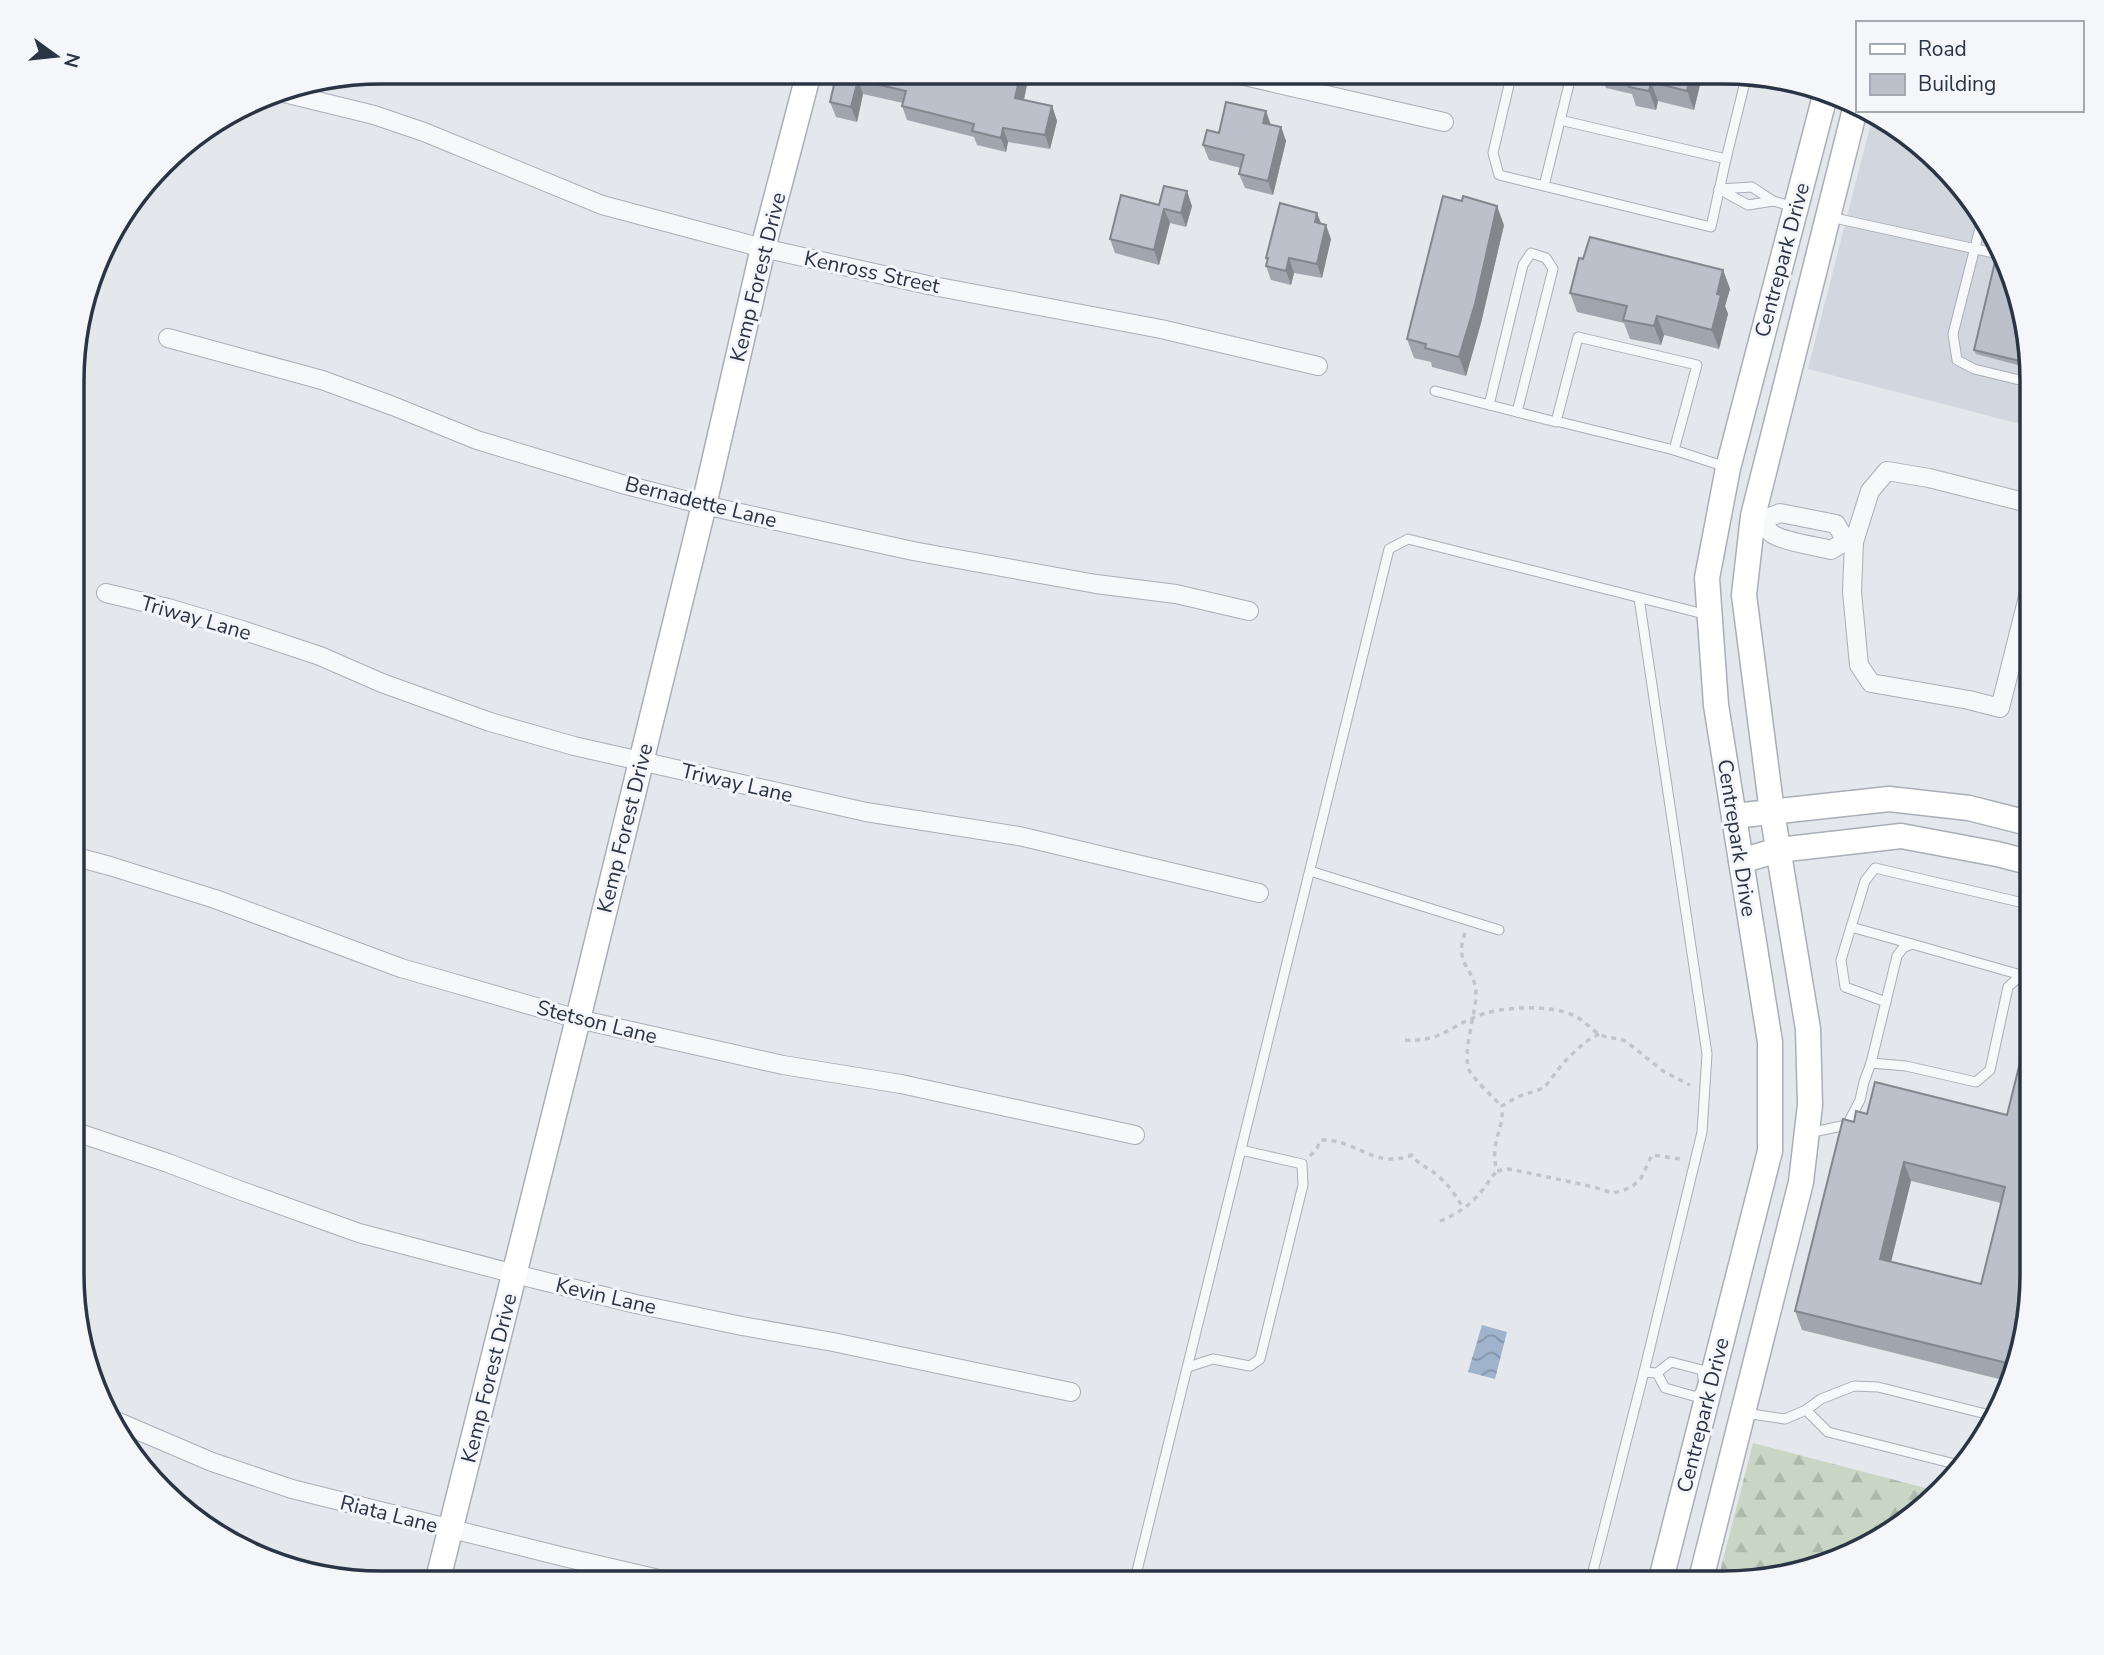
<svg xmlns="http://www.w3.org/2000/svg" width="2104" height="1655" viewBox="0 0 2104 1655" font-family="'Nunito Sans',sans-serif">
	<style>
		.built { fill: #d2d6de }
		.forest { fill: url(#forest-firs) }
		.water { fill: url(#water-waves) }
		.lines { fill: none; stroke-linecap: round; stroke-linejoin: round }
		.lane-casing { stroke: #a9aeb7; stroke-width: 11 }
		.street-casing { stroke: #a9aeb7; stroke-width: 20 }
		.secondary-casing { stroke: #a9aeb7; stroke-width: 27 }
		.path { stroke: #c2c5cb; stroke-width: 3.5; stroke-dasharray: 5 5; stroke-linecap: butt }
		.lane { stroke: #f7f8fa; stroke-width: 9 }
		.street { stroke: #f7f8fa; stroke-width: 18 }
		.secondary { stroke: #fff; stroke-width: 24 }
		.wall { fill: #a1a5ae; fill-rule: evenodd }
		.shaded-wall { fill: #83868d }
		.building { fill: #bbc0ca; stroke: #83868d; stroke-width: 2; fill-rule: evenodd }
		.labels { text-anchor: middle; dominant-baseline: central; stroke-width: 6; stroke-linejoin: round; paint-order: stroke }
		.street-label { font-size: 21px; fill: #2b3445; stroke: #f4f6f9 }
		.rim { fill: none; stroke: #2b3445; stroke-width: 3.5 }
	</style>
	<defs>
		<pattern id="forest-firs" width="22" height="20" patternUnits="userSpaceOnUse" patternTransform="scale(1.75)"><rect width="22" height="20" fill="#c9d6c5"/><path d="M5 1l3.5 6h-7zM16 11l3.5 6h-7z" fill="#adb8ab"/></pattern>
		<pattern id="water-waves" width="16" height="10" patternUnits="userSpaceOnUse" patternTransform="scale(1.75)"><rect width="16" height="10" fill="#9fb4cc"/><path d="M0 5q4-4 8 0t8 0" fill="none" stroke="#8293a7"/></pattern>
	</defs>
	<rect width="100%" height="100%" fill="#e4e7ec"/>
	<path class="built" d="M1873,115L1927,149L2000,245L2032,381V427L1808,369Z"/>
	<path class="forest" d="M1753,1443L1937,1491L1841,1560L1717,1583Z"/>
	<path class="water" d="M1482,1325L1507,1332L1495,1379L1468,1372Z"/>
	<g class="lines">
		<defs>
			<g id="lane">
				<path d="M1512,72L1493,153L1499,175L1711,227L1726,159L1560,120"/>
				<path d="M1726,159L1747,74"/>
				<path d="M1544,186L1572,72"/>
				<path d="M1719,189L1752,187L1773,201L1795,207"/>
				<path d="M1719,189L1748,205L1773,201"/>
				<path d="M1830,217L2003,255"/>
				<path d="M1982,220L1953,334L1957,360L1974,369L2032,383"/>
				<path d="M1435,391L1556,422L1578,337L1697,365L1674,450L1726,467"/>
				<path d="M1489,405L1523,265L1531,253L1546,258L1553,269L1517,412"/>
				<path d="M1556,421L1674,450"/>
				<path d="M1639,598L1707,1054L1702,1132L1644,1372"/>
				<path d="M1310,871L1499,930"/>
				<path d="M1851,927L1912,944"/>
				<path d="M1886,1002L1845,987L1841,960L1865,881L1875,868L2032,905"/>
				<path d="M1871,1063L1897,956L1903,948L1912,944L2021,975"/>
				<path d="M1808,1133L1847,1125L1860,1100L1864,1082L1871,1063L1906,1066L1976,1082L1990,1070L2008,987L2021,975L2032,977"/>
				<path d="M1671,1362L1702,1370L1704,1386L1697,1397L1665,1388L1657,1373Z"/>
				<path d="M1188,1367L1213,1359L1250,1366L1260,1359L1303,1185L1302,1164L1241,1150"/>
				<path d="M1806,1410L1828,1432L1963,1466"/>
				<path d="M1745,1413L1785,1419L1806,1410L1821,1399L1854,1386L1878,1387L1994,1416"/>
				<path d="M1134,1583L1389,549L1408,539L1708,615"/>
				<path d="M1590,1583L1644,1372L1657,1373"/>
			</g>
			<g id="street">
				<path d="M1227,72L1444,122"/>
				<path d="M276,91L374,115L424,132L602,205L763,248L928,285L1161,329L1318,366"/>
				<path d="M168,338L322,380L393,406L477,440L622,484L704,505L913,551L1096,584L1176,594L1249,611"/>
				<path d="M1753,516C1764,521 1765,530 1774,535C1786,542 1816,546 1831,550L1846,541L1854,542"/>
				<path d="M1762,520L1780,513L1836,524L1846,541"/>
				<path d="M2032,581L2000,708L1969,700L1871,683L1859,665L1852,592L1854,542L1870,491L1887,471L1929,478L2032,504"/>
				<path d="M106,593L168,608L242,630L320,656L382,683L490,722L574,746L866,812L1019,836L1259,893"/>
				<path d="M73,856L110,866L215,899L401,968L578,1019L783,1065L901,1084L1135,1135"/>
				<path d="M73,1131L168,1163L239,1190L359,1233L515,1274L636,1304L742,1326L833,1342L1071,1392"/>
				<path d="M109,1418L212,1462L292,1489L564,1557L676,1583"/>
			</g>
			<g id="secondary">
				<path d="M1734,816L1889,799L1969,808L2032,824"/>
				<path d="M1741,861L1778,850L1901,836L1997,854L2032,863"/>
				<path d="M437,1583L578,1019L704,505L763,248L809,72"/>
				<path d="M1660,1583L1770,1151V1042L1716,705L1707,578L1728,468L1826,92"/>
				<path d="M1700,1583L1801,1182L1810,1105L1808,1029L1772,812L1744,595L1753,516L1856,105"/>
			</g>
		</defs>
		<use href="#lane" class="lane-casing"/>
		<use href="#street" class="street-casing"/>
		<use href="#secondary" class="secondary-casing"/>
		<g class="path">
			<path d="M1465,933C1453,966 1476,968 1476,994C1476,1013 1462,1053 1469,1070C1473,1078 1494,1099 1502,1106"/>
			<path d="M1599,1034L1585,1042L1564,1062L1544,1088L1517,1097L1502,1106C1504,1132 1489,1142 1497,1171L1508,1169L1524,1172L1594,1187L1612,1193L1622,1191L1633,1186L1641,1178L1652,1155L1681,1159"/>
			<path d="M1405,1040C1438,1042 1447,1029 1475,1017C1499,1006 1552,1004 1575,1016C1585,1021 1592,1031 1601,1035C1610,1039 1618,1037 1627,1042L1663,1071L1690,1085"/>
			<path d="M1310,1156L1317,1148L1321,1140C1357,1139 1374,1170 1412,1155C1420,1167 1429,1167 1438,1176C1449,1185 1456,1196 1463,1208"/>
			<path d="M1440,1221C1455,1215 1468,1207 1479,1194C1486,1187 1490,1178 1497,1171"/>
		</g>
		<use href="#lane" class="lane"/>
		<use href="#street" class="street"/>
		<use href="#secondary" class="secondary"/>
	</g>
	<g class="wall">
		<path d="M837,72L1028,80L1024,100L1052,106L1057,121L1050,149L1008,142L1006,152L977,145L974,137L907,120L902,106L903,103L863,94L857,122L836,117L830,102Z"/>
		<path d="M1601,72H1703L1694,110L1658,101L1656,110L1636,106L1632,94L1606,88Z"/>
		<path d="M1266,111L1271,125L1281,127L1286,141L1273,195L1245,188L1239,174L1241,168L1209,160L1203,145L1219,133Z"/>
		<path d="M1159,205L1192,206L1186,227L1170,223L1159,265L1115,253L1110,239Z"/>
		<path d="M1321,224L1331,239L1322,278L1294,273L1291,285L1271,280L1266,266L1267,261L1266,258Z"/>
		<path d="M1504,225L1481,323L1466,376L1432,367L1431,362L1414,358L1407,339Z"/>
		<path d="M2005,264L2029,368L1976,354L1974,350Z"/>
		<path d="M1723,270L1730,289L1725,306L1728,314L1719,349L1664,335L1661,345L1630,339L1624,323L1577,312L1570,293Z"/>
		<path d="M1867,1114L2007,1115L2032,1294L2011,1382L1802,1330L1795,1311L1854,1122ZM1911,1181L2001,1203L1981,1284L1891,1262Z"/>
	</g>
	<g class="shaded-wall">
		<path d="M1021,72H1025L1028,80L1021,112L1015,98Z"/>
		<path d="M1691,72H1703L1694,110L1687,91Z"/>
		<path d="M858,80L863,94L857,122L851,107Z"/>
		<path d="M1651,82L1658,101L1656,110L1649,91Z"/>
		<path d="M1052,106L1057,121L1050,149L1045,135Z"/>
		<path d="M1266,111L1271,126L1263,123Z"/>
		<path d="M1281,127L1286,141L1273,195L1268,181Z"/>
		<path d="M1003,128L1008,142L1006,152L1001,138Z"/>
		<path d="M1187,191L1192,206L1186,227L1181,213Z"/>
		<path d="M1497,206L1504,225L1481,323L1466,376L1459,357Z"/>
		<path d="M1164,209L1170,223L1159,265L1154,250Z"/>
		<path d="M1317,213L1323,228L1315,222Z"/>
		<path d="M1326,225L1331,239L1322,278L1317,264Z"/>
		<path d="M1289,258L1294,273L1291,285L1286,271Z"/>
		<path d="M1723,270L1730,289L1725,306L1728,314L1719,349L1712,330L1717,294Z"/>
		<path d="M1657,316L1664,335L1661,345L1654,326Z"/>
		<path d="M1904,1162L1911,1181L1887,1278L1880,1259Z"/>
	</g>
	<g class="building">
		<path d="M837,72H1021L1015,98L1052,106L1045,135L1003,128L1001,138L972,131L974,124L902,106L906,91L858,80L851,107L830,102Z"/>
		<path d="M1613,72H1691L1687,91L1651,82L1649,91L1629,87L1632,77Z"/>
		<path d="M1226,102L1266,111L1263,123L1281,127L1268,181L1239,174L1244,155L1203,145L1207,130L1219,133Z"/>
		<path d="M1164,186L1187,191L1181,213L1164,209L1154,250L1110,239L1121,195L1159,205Z"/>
		<path d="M1443,196L1462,201L1463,196L1497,206L1475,304L1459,357L1425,348L1426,344L1407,339Z"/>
		<path d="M1280,203L1317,213L1315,222L1326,225L1317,264L1289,258L1286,271L1266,266L1268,258H1266Z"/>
		<path d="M1590,237L1723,270L1717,294L1721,295L1712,330L1657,316L1654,326L1623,320L1627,306L1570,293L1579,258L1583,259Z"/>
		<path d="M1995,262L2005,264L2028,363L1974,350Z"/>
		<path d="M2032,1014V1294L2015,1365L1795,1311L1843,1119L1854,1122L1856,1111L1867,1114L1875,1082L2007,1115ZM1904,1162L2005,1187L1981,1284L1880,1259Z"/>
	</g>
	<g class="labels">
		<g class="street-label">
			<text transform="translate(1782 260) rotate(-75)">Centrepark Drive</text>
			<text transform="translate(872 272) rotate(12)">Kenross Street</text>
			<text transform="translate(758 277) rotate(-76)">Kemp Forest Drive</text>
			<text transform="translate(701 502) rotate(14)">Bernadette Lane</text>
			<text transform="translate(196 618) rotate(16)">Triway Lane</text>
			<text transform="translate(737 783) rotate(13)">Triway Lane</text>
			<text transform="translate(625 828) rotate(-76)">Kemp Forest Drive</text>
			<text transform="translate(1737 838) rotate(81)">Centrepark Drive</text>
			<text transform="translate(597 1022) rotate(14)">Stetson Lane</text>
			<text transform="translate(606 1296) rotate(13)">Kevin Lane</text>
			<text transform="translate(489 1378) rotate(-76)">Kemp Forest Drive</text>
			<text transform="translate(1703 1415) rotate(-76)">Centrepark Drive</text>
			<text transform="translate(389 1514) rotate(14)">Riata Lane</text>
		</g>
	</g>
	<path d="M0 0H2104V1655H0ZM381 84H1723A297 297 0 0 1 2020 381V1274A297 297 0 0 1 1723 1571H381A297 297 0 0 1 84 1274V381A297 297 0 0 1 381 84Z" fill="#f4f6f9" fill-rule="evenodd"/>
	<path class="rim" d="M381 84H1723A297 297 0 0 1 2020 381V1274A297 297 0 0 1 1723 1571H381A297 297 0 0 1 84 1274V381A297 297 0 0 1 381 84Z"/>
	<rect x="1856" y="21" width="228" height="91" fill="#f4f6f9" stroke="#a4a8b1" stroke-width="2"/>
	<rect x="1870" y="44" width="35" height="10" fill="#ffffff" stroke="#a4a8b1" stroke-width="2"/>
	<text x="1918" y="56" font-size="21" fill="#2b3445">Road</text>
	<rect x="1870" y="74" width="35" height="21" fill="#bbc0ca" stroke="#a4a8b1" stroke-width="2"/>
	<text x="1918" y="91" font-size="21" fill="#2b3445">Building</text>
	<g transform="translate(56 56) rotate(105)" stroke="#f4f6f9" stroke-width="5" paint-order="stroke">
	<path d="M0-5L12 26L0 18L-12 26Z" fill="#2b3445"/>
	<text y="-10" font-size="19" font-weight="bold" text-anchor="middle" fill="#2b3445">N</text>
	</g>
</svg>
